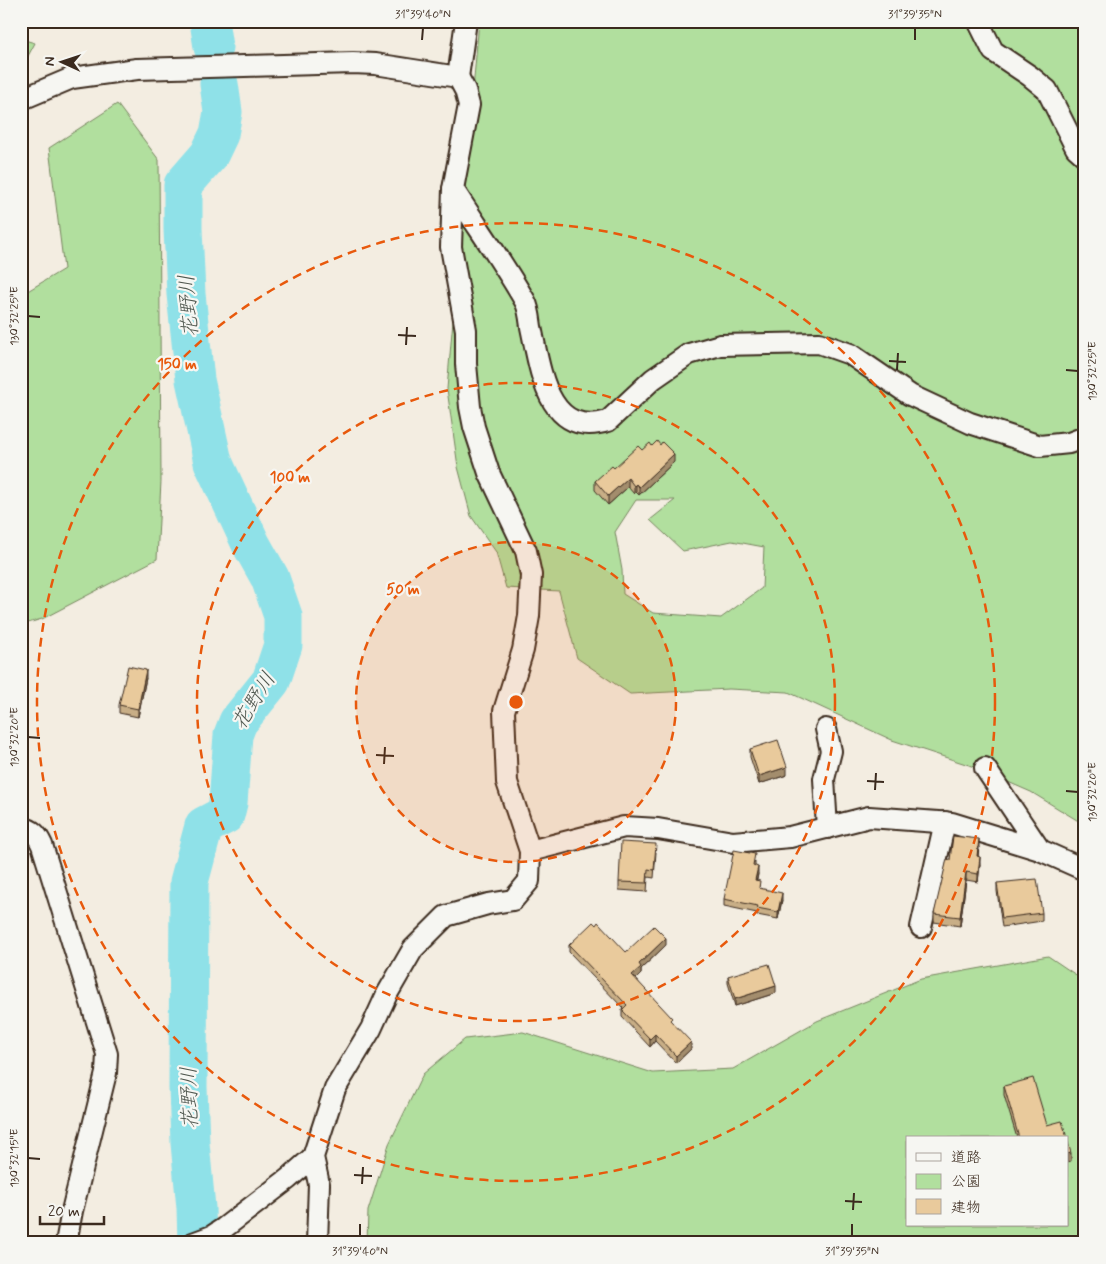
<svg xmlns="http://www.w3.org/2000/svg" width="1106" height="1264" viewBox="0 0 1106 1264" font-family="Mynerve,'Klee One',sans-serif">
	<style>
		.green { fill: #b1df9e; stroke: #76845e; fill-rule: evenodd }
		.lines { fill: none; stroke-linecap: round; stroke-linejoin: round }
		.river { stroke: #8fe1e8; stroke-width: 39 }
		.street-casing { stroke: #3b2a1e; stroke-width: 24 }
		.street { stroke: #f6f6f2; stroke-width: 20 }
		.wall { fill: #c8ae86; stroke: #3b2a1e }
		.shaded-wall { fill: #a38d6d; stroke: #3b2a1e }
		.building { fill: #e9ca9c; stroke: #3b2a1e }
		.ticks { fill: none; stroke: #3b2a1e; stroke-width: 2 }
		.ring { fill: none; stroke: #e8590c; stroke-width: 2.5; stroke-dasharray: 9 6 }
		.labels { text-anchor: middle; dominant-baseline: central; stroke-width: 4.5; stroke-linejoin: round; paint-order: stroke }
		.water-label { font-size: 21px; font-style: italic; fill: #505850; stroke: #f6f6f2 }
		.centre { fill: #e8590c; stroke: #f6f6f2; stroke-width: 2.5 }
		.ring-label { font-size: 15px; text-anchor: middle; font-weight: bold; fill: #e8590c; stroke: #f6f6f2; stroke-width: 4.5; stroke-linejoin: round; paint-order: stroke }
		.neatline { fill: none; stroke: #3b2a1e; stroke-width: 2 }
		.ticks-label { font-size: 12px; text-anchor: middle; fill: #3b2a1e }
	</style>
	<rect width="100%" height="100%" fill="#f3ede1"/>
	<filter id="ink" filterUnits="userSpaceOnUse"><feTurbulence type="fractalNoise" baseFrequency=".02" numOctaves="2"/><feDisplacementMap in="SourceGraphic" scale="10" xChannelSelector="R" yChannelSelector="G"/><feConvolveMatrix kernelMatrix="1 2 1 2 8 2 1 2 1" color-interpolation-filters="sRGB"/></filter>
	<g filter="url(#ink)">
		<g class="green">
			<path d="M479,21H1085V825L1031,792L969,765L892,740L788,692L729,689L630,694L577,658L559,591L506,588L496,552L471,516L458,467L447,389ZM636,500H675L650,520L683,551L732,541L764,547L762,588L721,618L653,613L623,594L622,570L615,532Z"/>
			<path d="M21,39L35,43L21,69Z"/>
			<path d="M117,104L159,160L161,481L157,559L42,619L21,625V295L64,269L49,148Z"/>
			<path d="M1048,956L1085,981V1243H367L368,1211L389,1144L423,1074L465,1039L523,1032L653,1073L733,1069L817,1021L921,979ZM907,1138H1067V1225H907Z"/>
		</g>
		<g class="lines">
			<g class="river">
				<path d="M209,21L213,47"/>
				<path d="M197,1243L196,1208L190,1143L188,1087L189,882L204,826L225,815L228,803L233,735L238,722L271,681L283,645V616L270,578L251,544L213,462L195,380L186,294L183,229V185L209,155L219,134L223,112L219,84"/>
			</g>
			<defs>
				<g id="street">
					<path d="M978,21L993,51L1030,76L1047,90L1076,148L1085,156"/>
					<path d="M458,77L466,21"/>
					<path d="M21,98L27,97L72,78L137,69L353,63L375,64L458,77L465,90L469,105L453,189L451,247L466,330V364L470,407L474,427L489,473L526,551L531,575L529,616L523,650L504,711L507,782L530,851L529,881L513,900L488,904L446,916L413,949L387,994L371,1029L335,1089L313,1157L319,1184L317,1243"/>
					<path d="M453,189C476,225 504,264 525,301C529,308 530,319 531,327C540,368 547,439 608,421L653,379L689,354L720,345L819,343L850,354L910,395L970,423L1040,446L1069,443L1085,437"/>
					<path d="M826,729L831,751L824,779L827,828"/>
					<path d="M985,768L1040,850"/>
					<path d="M21,827C33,830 37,834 42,845L107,1054L106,1073L72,1211L66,1243"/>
					<path d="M530,851L624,827L658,829L733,842L790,837L869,817L952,823L1040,850L1085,870"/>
					<path d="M921,927L945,822"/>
					<path d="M193,1243L212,1236L224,1228L288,1179L313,1157"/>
				</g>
			</defs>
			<use href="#street" class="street-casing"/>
			<use href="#street" class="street"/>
		</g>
		<g class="wall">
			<path d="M652,446L674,462L639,495L636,492L634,494L628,487L608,505L595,490V481L614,468Z"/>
			<path d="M146,678L138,717L119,713V705Z"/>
			<path d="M750,749L787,775L759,784L750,757Z"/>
			<path d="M979,847L978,857L980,865L978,882L966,880L960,926L934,922V914L950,860Z"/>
			<path d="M656,852L654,878L648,877L647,892L619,890V882Z"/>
			<path d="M755,861V866L758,874L757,880L760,889L782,900L778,919L757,915V913L724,906V899Z"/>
			<path d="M997,883L1042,913V921L1002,927L997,891Z"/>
			<path d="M569,945L626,952L666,945L641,969V974L636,979L691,1049L676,1063L655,1041L650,1047L622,1017V1010L623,1008L569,952Z"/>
			<path d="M728,976L776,993L735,1006L728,983Z"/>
			<path d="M1004,1086L1047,1125L1067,1138H1017L1004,1095Z"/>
		</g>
		<g class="shaded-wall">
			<path d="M674,454V462L639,495V487Z"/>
			<path d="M628,478V487L608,505V496Z"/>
			<path d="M636,484V492L634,494V486Z"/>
			<path d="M146,670V678L138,717V709Z"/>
			<path d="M787,767V775L759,784V776Z"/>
			<path d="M979,839V847L977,865V856Z"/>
			<path d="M980,857V865L978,882V874Z"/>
			<path d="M758,867V874L755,887V880Z"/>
			<path d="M966,872V880L960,926V917Z"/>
			<path d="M782,893V900L778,919V912Z"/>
			<path d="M666,938V945L641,969V974L632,983V975L639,964Z"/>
			<path d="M776,986V993L735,1006V999Z"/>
			<path d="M655,1034V1041L650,1047V1039Z"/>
			<path d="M691,1042V1049L676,1063V1056Z"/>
			<path d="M1071,1153V1161L1067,1162V1154Z"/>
		</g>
		<g class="building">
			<path d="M657,441L660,445L662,442L674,454L639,487L636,484L634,486L628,478L608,496L595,481L612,466L614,468L638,446L642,450L650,443L652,446Z"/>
			<path d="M128,666L146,670L138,709L119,705Z"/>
			<path d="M778,740L787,767L759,776L750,749Z"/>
			<path d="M953,836L979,839L977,856L980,857L978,874L966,872L960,917L934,914L947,859L950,860Z"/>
			<path d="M621,842L656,844L654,870L648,869L647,883L619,882Z"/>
			<path d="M734,850L755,854L753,865L758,867L755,880L760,881L759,888L782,893L778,912L757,908L758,906L724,899Z"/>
			<path d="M1037,879L1042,913L1002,918L997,883Z"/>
			<path d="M593,922L596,925L598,922L626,952L654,926L666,938L639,964L641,967L632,975L672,1018L670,1020L691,1042L676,1056L655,1034L650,1039L622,1010L627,1005L569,945Z"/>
			<path d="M769,964L776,986L735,999L728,976Z"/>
			<path d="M1033,1078L1047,1125L1062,1121L1067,1138H1019L1004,1086Z"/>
			<path d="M1067,1139L1071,1153L1067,1154Z"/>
		</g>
	</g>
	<path class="ticks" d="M422,40L423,28M915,40V28M28,316L40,317M398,335L416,336M406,345L407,327M889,361L906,362M897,370L898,353M1066,370L1078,371M28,737L40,738M376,755L394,756M384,764L385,747M867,781L884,782M875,790L876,773M1066,791L1078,792M28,1158L40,1159M354,1175L372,1176M362,1184L363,1167M845,1201L862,1202M853,1210L854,1193M360,1236V1224M852,1236V1224"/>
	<circle cx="516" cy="702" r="160" fill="#e8590c" fill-opacity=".12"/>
	<g class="ring">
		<circle cx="516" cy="702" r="160"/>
		<circle cx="516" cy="702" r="319"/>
		<circle cx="516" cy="702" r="479"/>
	</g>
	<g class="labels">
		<g class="water-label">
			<text transform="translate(189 306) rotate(-94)">花野川</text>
			<text transform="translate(254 701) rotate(-58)">花野川</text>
			<text transform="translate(190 1098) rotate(-92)">花野川</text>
		</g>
	</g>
	<circle cx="516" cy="702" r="8" class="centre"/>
	<g class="ring-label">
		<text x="177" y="369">150 m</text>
		<text x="290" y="482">100 m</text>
		<text x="403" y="594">50 m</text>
	</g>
	<rect width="1106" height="1264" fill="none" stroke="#f6f6f2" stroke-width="55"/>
	<rect x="906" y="1136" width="162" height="90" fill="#f6f6f2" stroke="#aba49d"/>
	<rect x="916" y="1153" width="25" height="8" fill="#f6f6f2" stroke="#aba49d"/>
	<text x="951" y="1162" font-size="15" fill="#3b2a1e">道路</text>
	<rect x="916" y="1174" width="25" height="15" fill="#b1df9e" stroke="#aba49d"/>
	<text x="951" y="1186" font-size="15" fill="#3b2a1e">公園</text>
	<rect x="916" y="1199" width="25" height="15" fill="#e9ca9c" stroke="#aba49d"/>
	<text x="951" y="1212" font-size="15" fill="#3b2a1e">建物</text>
	<g transform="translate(62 62) rotate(273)" stroke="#f6f6f2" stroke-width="4" paint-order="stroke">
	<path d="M0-4L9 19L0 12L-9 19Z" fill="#3b2a1e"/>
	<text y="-8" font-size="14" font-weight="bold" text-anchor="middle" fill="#3b2a1e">N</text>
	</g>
	<path d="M40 1216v8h64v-8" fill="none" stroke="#3b2a1e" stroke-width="2.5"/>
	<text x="48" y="1216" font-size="15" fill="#3b2a1e" stroke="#f6f6f2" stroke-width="4" paint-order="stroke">20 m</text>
	<rect x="28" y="28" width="1050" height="1208" class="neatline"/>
	<g class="ticks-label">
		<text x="423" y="18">31°39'40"N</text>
		<text x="915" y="18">31°39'35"N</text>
		<text transform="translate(14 316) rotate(-90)" y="4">130°32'25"E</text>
		<text transform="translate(1092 371) rotate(-90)" y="4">130°32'25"E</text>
		<text transform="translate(14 737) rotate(-90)" y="4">130°32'20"E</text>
		<text transform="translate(1092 792) rotate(-90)" y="4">130°32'20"E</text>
		<text transform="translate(14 1158) rotate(-90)" y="4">130°32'15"E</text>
		<text x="360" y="1255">31°39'40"N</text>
		<text x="852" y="1255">31°39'35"N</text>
	</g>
</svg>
